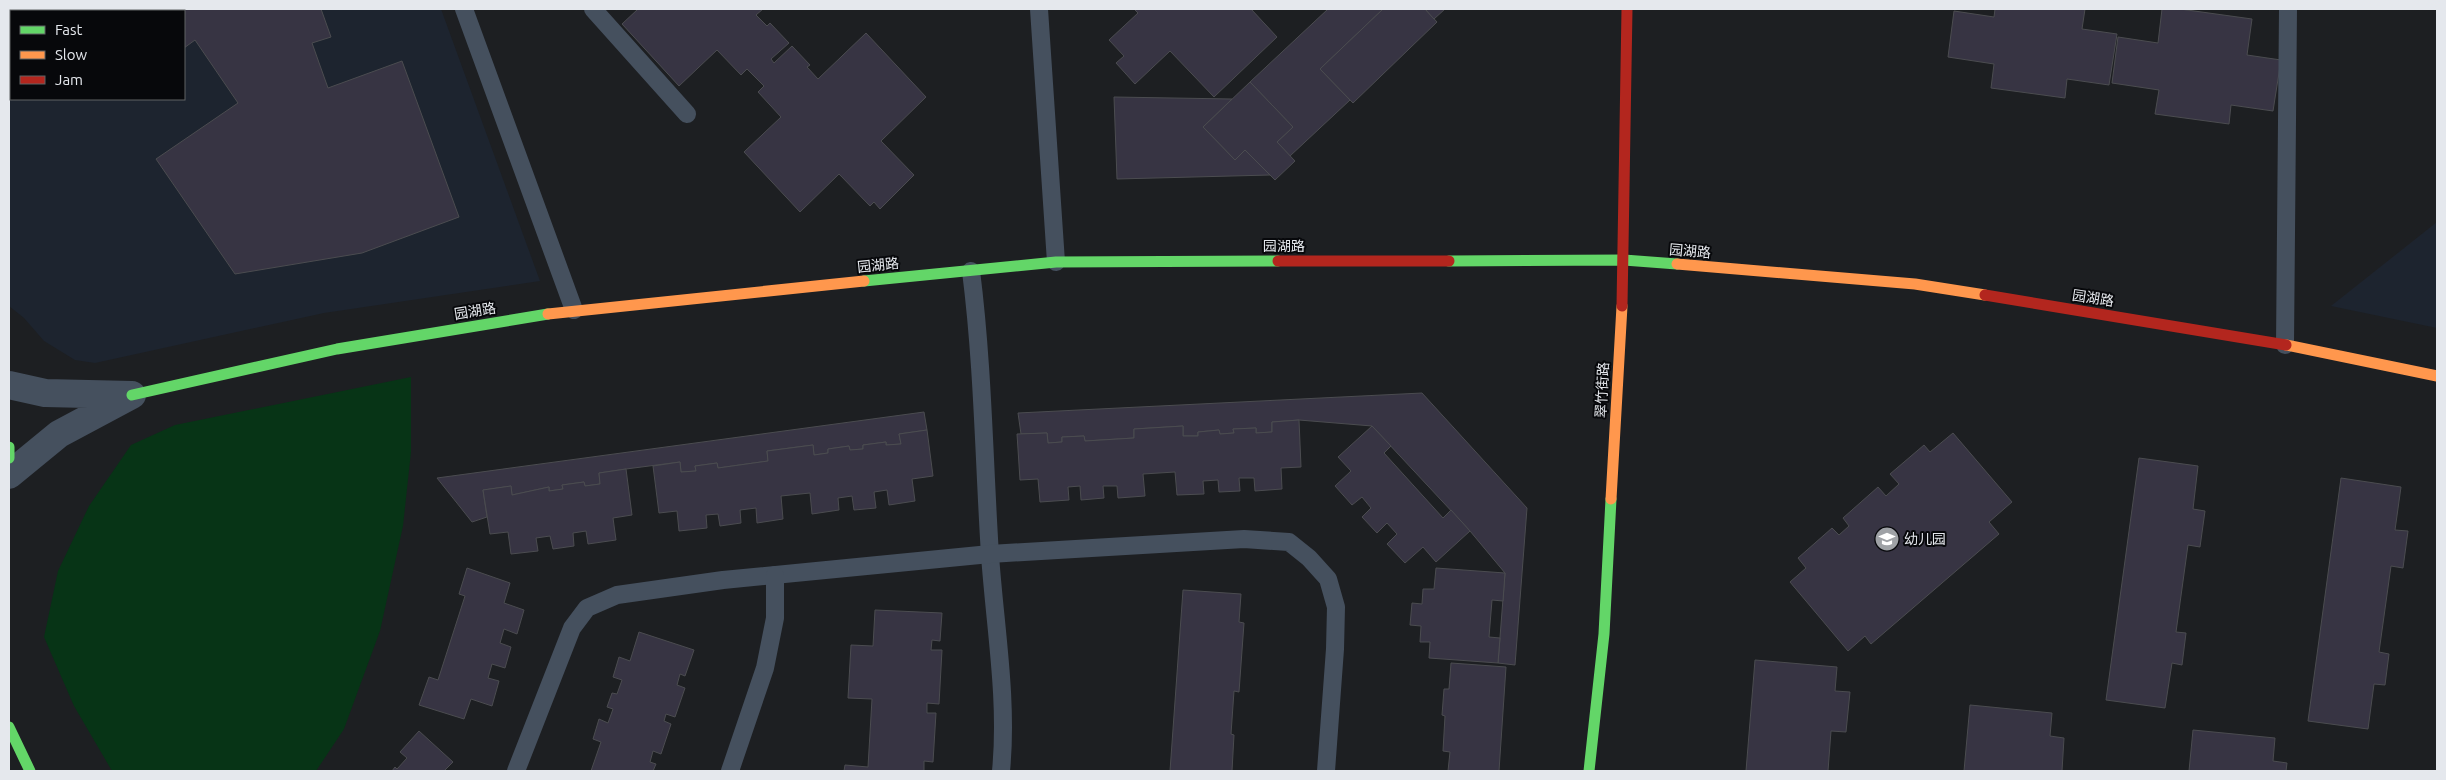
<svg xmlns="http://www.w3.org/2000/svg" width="2446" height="780" viewBox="0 0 2446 780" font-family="Ubuntu,'Noto Sans SC',sans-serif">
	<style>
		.built { fill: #1d242f; fill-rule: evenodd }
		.green { fill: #073416 }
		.building { fill: #373443; stroke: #4b4c50 }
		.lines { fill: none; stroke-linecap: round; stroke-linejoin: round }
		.lane { stroke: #45505e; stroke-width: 18 }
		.street { stroke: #45505e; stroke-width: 28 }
		.fast { stroke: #63d668; stroke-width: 11 }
		.slow { stroke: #ff974d; stroke-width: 11 }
		.jam { stroke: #b3261e; stroke-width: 11 }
		.labels { text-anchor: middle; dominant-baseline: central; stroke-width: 4; stroke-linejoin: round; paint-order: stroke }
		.street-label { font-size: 14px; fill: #e5e8ed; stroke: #07080b }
		.poi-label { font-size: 14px; fill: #e5e8ed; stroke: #07080b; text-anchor: start }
	</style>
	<rect width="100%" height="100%" fill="#1d1f22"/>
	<g class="built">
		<path d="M9,9H441L540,281L324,313L95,363L75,360L44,341L24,318L9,306ZM11,11H184V99H11Z"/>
		<path d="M2437,222V328L2331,306Z"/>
	</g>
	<path class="green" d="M411,377V452L403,526L380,631L344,729L316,771H112L74,706L44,637L58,571L89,506L131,445L175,425Z"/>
	<g class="building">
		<path d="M54,9H321L331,37L312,43L328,88L402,61L459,217L362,253L235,274L156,159L238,103L195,40L184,48V11H56Z"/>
		<path d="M638,9H763L756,15L767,26L770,23L789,43L771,59L774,63L792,46L810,65L807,67L818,79L866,33L926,97L881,141L914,175L880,209L874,202L870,206L839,174L800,212L744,152L781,117L758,92L764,86L747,69L741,75L717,50L679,86L622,24Z"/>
		<path d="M1134,9H1251L1277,37L1214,97L1170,51L1135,84L1116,63L1124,56L1109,40L1138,13Z"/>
		<path d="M1328,9H1383L1320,69L1350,100L1290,156L1277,142L1293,127L1250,82Z"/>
		<path d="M1383,9H1425L1437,22L1353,103L1320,69Z"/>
		<path d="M1425,9H1445L1434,19Z"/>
		<path d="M1995,9H2085L2082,29L2117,34L2109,85L2067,79L2065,98L1991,88L1994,64L1948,57L1954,11L1994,17Z"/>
		<path d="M2162,9H2180L2252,19L2247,55L2281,60L2273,111L2231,105L2229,124L2155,114L2159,90L2112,83L2118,37L2158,43Z"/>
		<path d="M1250,82L1293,127L1277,142L1295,161L1275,180L1245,150L1235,160L1203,127Z"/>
		<path d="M1114,97L1232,99L1203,127L1235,160L1245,150L1270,175L1117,179Z"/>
		<path d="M1422,393L1527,508L1515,665L1498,663L1505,573L1470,531L1372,426L1299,420L1272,422V432L1256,433V428L1233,429L1234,433L1220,434L1219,430L1198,432V436H1183V426L1134,429V438L1085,441L1084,436L1062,437V442L1048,443L1047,433L1021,434L1018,413Z"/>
		<path d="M924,412L927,430L899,434L901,444L886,445V442L863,445V449L850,450L849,446L828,449V453L814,455L813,445L767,451L768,461L718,468L717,463L695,466L696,471L681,472L680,462L626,469L599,473L600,484L585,486L584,482L562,485L563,489L549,491V487L512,495L511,486L483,490L487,517L472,522L437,478Z"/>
		<path d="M1299,420L1301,467L1281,468L1282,489L1255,491L1254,478H1239L1240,491L1219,492L1218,480L1203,481L1204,494L1177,495L1175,472L1143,474L1145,496L1118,498L1117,486H1103L1104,498L1081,500L1080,486L1068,487L1069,500L1040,502L1038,479L1020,480L1017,434L1047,433L1048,443L1062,442V437L1084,436L1085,441L1134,438V429L1183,426V436H1198V432L1219,430L1220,434L1234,433L1233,429L1256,428V433L1272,432V422Z"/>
		<path d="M1372,426L1391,446L1384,453L1443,518L1451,510L1470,531L1436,562L1423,547L1405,563L1387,544L1397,534L1387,523L1377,533L1362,517L1371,508L1362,497L1352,505L1335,486L1351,471L1338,457Z"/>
		<path d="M927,430L933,476L912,479L915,501L889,505L887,490L874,492L876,508L854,510L852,496L838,498L839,510L812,514L810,493L781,496L783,519L757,523L756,508L740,510L741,523L720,526L718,514L706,515L707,528L679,531L677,511L659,513L653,466L680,462L681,472L696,471L695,466L717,463L718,468L768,461L767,451L813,445L814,455L828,453V449L849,446L850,450L863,449V445L886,442V445L901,444L899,434Z"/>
		<path d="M1953,433L2012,502L1989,522L1999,534L1871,644L1865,636L1848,651L1790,582L1806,568L1798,558L1832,528L1839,535L1849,526L1843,518L1878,487L1886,496L1899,484L1890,474L1924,445L1930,452Z"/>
		<path d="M2139,458L2198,466L2193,509L2205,511L2200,547L2188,545L2176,632L2186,633L2182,665L2172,663L2165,708L2106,700Z"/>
		<path d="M626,469L632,515L613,518L616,540L588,544L586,531L573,533L574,546L553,549L550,536L536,538L538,551L511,554L508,532L490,534L483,490L511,486L512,495L549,487V491L563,489L562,485L584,482L585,486L600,484L599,473Z"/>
		<path d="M2341,478L2401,487L2395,530L2408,531L2403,568L2391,566L2379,652L2389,654L2385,685L2374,684L2368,729L2308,721Z"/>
		<path d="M467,568L510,583L504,603L524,610L517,634L504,629L500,643L511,647L505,668L492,664L488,678L499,681L492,706L471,699L464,719L419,705L429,677L438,680L465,596L459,594Z"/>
		<path d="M1436,568L1505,573L1503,601L1492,600L1489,637L1500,638L1498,663L1429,658L1430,642H1420L1421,626L1410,625L1412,603L1422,604L1423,589H1434Z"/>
		<path d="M1183,590L1241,594L1239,622L1244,623L1239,692L1234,691L1231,734L1234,735L1232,771H1170Z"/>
		<path d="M875,610L942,613L940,641L932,640L931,650H942L939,704L927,703V713H936L933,762L924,761V771H844L845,765L868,767L872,699L848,698L851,645L873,646Z"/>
		<path d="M639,632L694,650L685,676L680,674L677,685L685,688L675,717L666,714L664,721L671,724L661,754L653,751L650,762L656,764L653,771H591L601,742L593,739L599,719L608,723L613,709L607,707L612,693L617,694L622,680L613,677L619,657L630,661Z"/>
		<path d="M1755,660L1837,667L1835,691L1850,692L1846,732L1831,731L1828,771H1746Z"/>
		<path d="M1451,663L1506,667L1499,771H1448L1450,752L1443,751L1445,716L1442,715L1444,689H1449Z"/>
		<path d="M1970,705L2052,713L2050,736L2064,738L2062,771H1964Z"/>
		<path d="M2193,730L2275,738L2273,761L2287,763L2286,771H2189Z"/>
		<path d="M419,731L453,762L444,771H392L395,767L397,769L407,758L400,752Z"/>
	</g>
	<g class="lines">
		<g class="lane">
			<path d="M464,9L574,310"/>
			<path d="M593,9L687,114"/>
			<path d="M1039,9L1056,262"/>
			<path d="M971,271C983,365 984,461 990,555C995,627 1008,700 1001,771"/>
			<path d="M2285,345L2288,9"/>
			<path d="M516,771L572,628L587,608L617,595L723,580L990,554L1244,539L1289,542L1309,558L1328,579L1336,607L1335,649L1326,771"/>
			<path d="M730,771L765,668L775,618V575"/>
		</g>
		<path class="street" d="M9,385L45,393L132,395L59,434L9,475"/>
		<g class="fast">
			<path d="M1449,261L1624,260L1677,264"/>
			<path d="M864,281L1056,262L1278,261"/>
			<path d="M132,395L337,349L548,314"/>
			<path d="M9,447V458"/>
			<path d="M9,727L30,771"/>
			<path d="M1589,771L1604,634L1611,499"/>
		</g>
		<g class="slow">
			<path d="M1677,264L1915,284L1985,295"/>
			<path d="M548,314L864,281"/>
			<path d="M2286,345L2437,376"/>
			<path d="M1611,499L1622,306"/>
		</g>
		<g class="jam">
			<path d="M1278,261H1449"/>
			<path d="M1985,295L2286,345"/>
			<path d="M1622,306L1627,9"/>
		</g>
	</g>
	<defs>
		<symbol id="school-disc" viewBox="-11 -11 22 22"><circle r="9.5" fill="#9fa2a6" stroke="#07080b"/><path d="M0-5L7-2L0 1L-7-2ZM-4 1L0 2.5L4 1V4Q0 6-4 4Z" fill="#fff"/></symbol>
	</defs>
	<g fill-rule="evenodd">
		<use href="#school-disc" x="1873" y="525" width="28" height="28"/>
	</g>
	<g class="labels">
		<g class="street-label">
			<text x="1284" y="246">园湖路</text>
			<text transform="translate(1690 251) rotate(5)">园湖路</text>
			<text transform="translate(878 265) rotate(-6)">园湖路</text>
			<text transform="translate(2093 298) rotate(9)">园湖路</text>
			<text transform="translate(475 311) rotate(-9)">园湖路</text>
			<text transform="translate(1602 390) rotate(-87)">翠竹街路</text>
		</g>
		<g class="poi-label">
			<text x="1904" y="539">幼儿园</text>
		</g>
	</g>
	<rect width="2446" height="780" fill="none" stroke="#e5e8ed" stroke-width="20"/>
	<rect x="10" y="10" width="175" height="90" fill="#07080b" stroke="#606265"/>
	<rect x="20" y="26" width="25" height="8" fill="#63d668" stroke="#606265"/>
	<text x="55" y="35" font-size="15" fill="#e5e8ed">Fast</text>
	<rect x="20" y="51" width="25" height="8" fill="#ff974d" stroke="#606265"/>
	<text x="55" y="60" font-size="15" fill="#e5e8ed">Slow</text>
	<rect x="20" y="76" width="25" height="8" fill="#b3261e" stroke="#606265"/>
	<text x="55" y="85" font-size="15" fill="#e5e8ed">Jam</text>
</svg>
